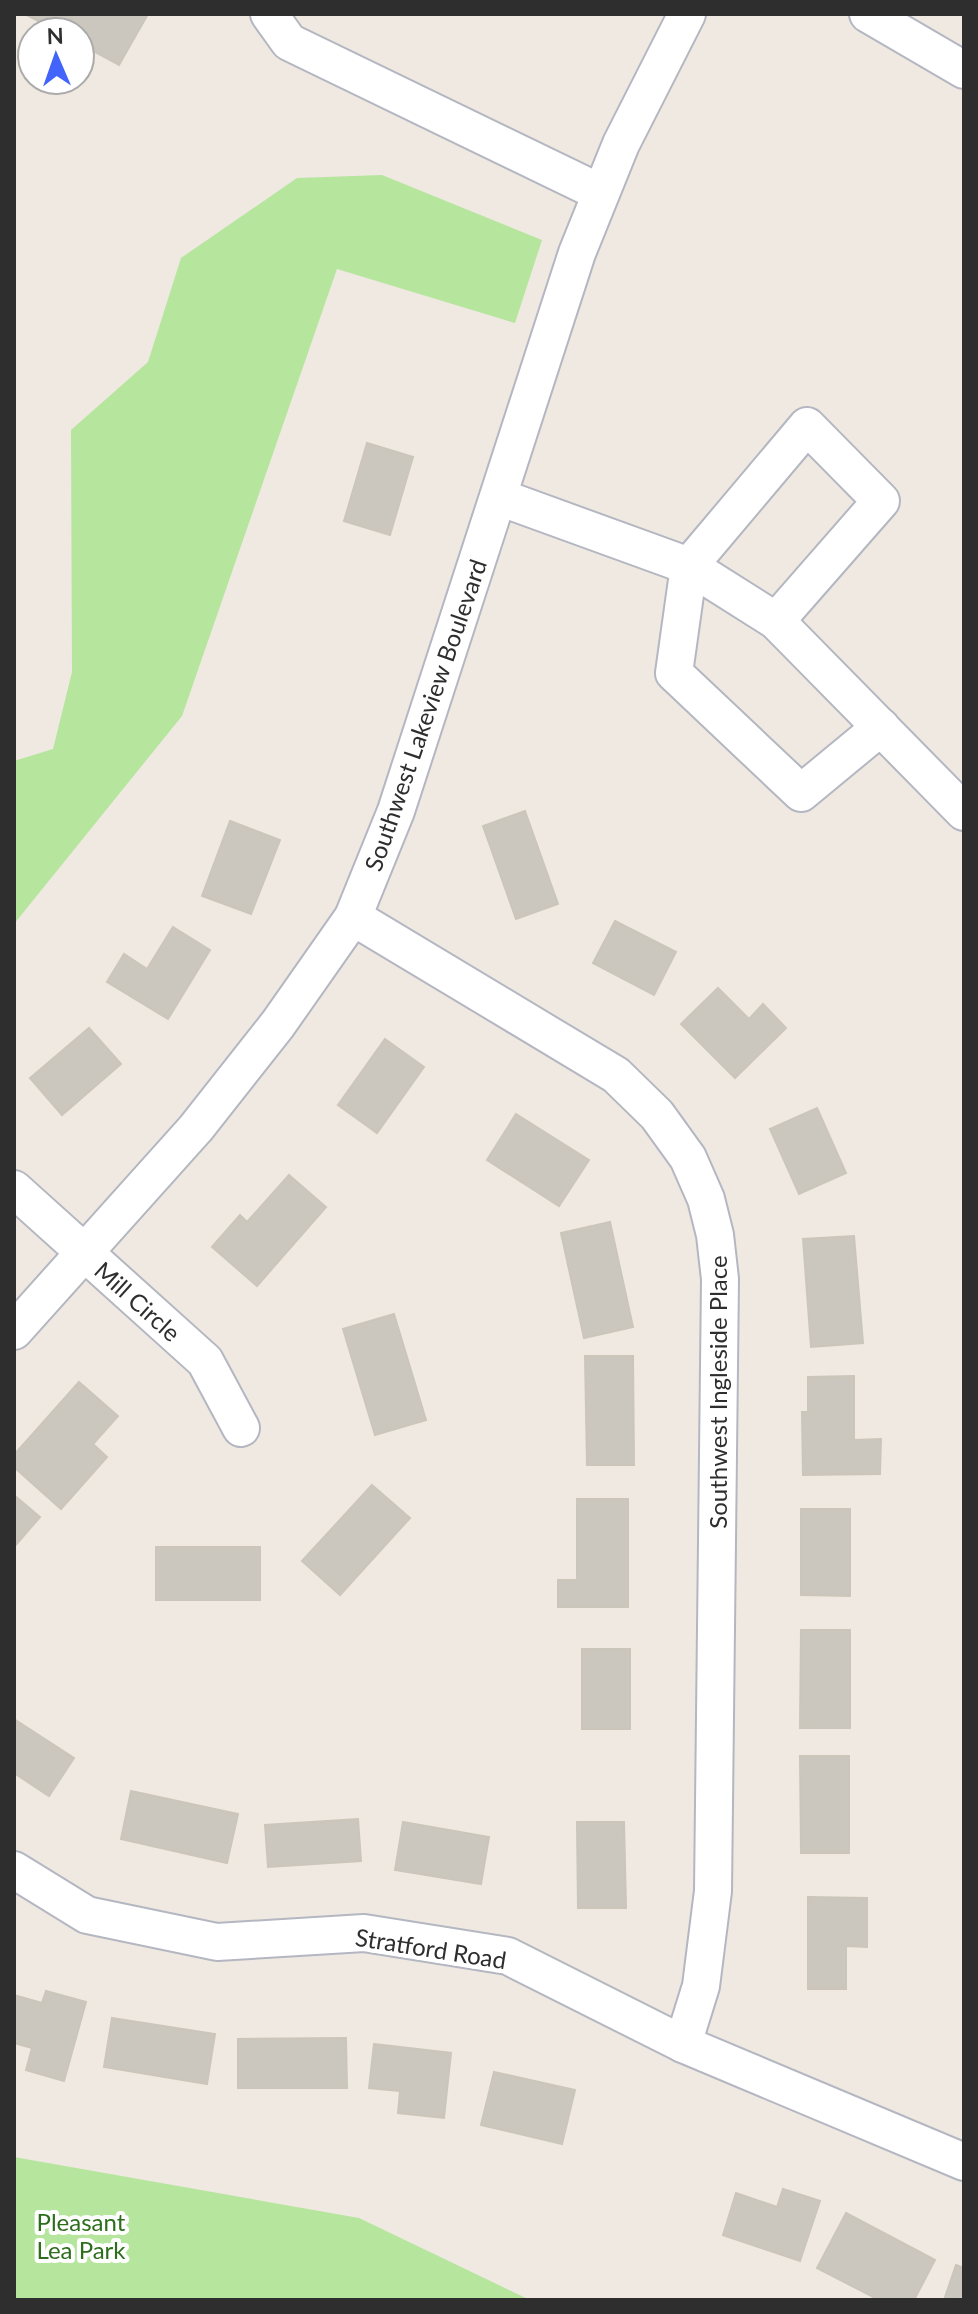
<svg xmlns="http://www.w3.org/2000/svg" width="978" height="2314" viewBox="0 0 978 2314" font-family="Lato,sans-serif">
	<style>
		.green { fill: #b6e59e }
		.building { fill: #cbc7bf; stroke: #cbc5ba; stroke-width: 2 }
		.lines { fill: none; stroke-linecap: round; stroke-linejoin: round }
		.minor-casing { stroke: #b4b7c1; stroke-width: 40 }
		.minor { stroke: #fff; stroke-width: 36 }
		.labels { text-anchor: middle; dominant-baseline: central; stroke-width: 8; stroke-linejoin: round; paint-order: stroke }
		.street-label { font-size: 24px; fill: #2e2e2e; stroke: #fff }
		.park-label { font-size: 24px; fill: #2c6e1b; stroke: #fff }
	</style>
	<rect width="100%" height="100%" fill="#efe9e1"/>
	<g class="green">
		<path d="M382,175L542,240L515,323L337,269L182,716L14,924V761L53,749L72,672L71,430L148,362L181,258L297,178Z"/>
		<path d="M14,2157L359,2218L530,2300H14Z"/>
	</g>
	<g class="building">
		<path d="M25,14H148L119,65L80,44V32H59Z"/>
		<path d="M367,443L413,457L390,535L344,521Z"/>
		<path d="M525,811L558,904L516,919L483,826Z"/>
		<path d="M230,821L280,840L251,914L202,896Z"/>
		<path d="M615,921L676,952L654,995L593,963Z"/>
		<path d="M173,927L210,950L168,1019L107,982L124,954L147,969Z"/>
		<path d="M718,988L749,1019L763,1004L786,1028L735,1078L681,1024Z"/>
		<path d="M89,1028L121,1064L62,1115L30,1078Z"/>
		<path d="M385,1039L424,1067L377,1133L338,1105Z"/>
		<path d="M817,1108L846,1173L799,1194L770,1129Z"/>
		<path d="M516,1114L589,1160L559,1206L487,1160Z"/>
		<path d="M289,1175L326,1207L257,1286L212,1247L240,1215L247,1222Z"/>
		<path d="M610,1222L633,1327L584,1338L561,1233Z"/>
		<path d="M854,1236L863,1343L811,1347L803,1239Z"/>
		<path d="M394,1314L426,1420L375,1435L343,1329Z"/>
		<path d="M585,1356H633L634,1465H587Z"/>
		<path d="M854,1376V1440L881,1439L880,1474L803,1475L802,1412H808V1377Z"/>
		<path d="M79,1382L118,1416L93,1444L107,1457L61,1509L14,1467V1455Z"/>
		<path d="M372,1485L410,1518L340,1595L302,1561Z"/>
		<path d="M14,1495L40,1517L14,1547Z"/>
		<path d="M577,1499H628V1607H558V1580H577Z"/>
		<path d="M801,1509H850V1596L801,1595Z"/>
		<rect x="156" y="1547" width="104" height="53"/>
		<path d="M801,1630H850V1728H800Z"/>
		<rect x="582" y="1649" width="48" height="80"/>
		<path d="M14,1719L74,1758L49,1796L14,1773Z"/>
		<path d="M800,1756H849V1853H801Z"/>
		<path d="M131,1791L238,1814L227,1863L121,1839Z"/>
		<path d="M358,1819L361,1861L268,1867L265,1825Z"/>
		<path d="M403,1822L489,1837L481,1884L395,1870Z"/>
		<path d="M577,1822H624L626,1908H578Z"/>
		<path d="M808,1897L867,1898V1947L846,1946V1989H808Z"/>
		<path d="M46,1991L86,2002L64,2081L26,2070L32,2048L14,2043V1995L42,2003Z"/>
		<path d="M112,2018L215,2034L207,2084L104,2067Z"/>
		<path d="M346,2038L347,2088H238V2039Z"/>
		<path d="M374,2044L451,2053L444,2118L398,2113L400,2091L369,2088Z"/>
		<path d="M494,2072L575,2090L562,2144L481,2125Z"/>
		<path d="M783,2189L820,2201L800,2261L723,2235L736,2193L777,2207Z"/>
		<path d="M846,2213L935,2260L914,2300H879L817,2268Z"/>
		<path d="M956,2265L964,2268V2300H944Z"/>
	</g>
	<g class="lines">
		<defs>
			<g id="minor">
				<path d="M269,14L289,42L601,193"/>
				<path d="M868,14L964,70"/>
				<path d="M499,497L689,566L776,621L964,812"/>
				<path d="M776,621L881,501L807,426L689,566L674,673L801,793L881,727"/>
				<path d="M353,917L616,1075L657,1115L688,1158L706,1199L715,1235L720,1279L713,1891L701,1986L683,2044"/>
				<path d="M14,1189L205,1361L241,1428"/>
				<path d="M14,1331L196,1128L278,1024L353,917L396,811L577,253L621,144L687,14"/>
				<path d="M14,1870L87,1915L217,1942L364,1933L508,1956L683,2044L964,2162"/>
			</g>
		</defs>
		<use href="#minor" class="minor-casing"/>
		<use href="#minor" class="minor"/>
	</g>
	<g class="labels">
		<g class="street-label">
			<text transform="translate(425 715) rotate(-71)">Southwest Lakeview Boulevard</text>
			<text transform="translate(138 1301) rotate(42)">Mill Circle</text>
			<text transform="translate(717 1392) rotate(-90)">Southwest Ingleside Place</text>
			<text transform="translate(431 1948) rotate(9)">Stratford Road</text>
		</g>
		<g class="park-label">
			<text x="81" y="2221">Pleasant<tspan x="81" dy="28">Lea Park</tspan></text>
		</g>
	</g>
	<rect width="978" height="2314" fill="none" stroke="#2e2e2e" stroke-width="32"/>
	<g transform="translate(56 56) rotate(358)"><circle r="38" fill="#ffffff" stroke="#ababab" stroke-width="2"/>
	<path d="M0-6L14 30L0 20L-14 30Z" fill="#4264fb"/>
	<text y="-12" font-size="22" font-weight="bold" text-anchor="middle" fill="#2e2e2e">N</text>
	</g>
</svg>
